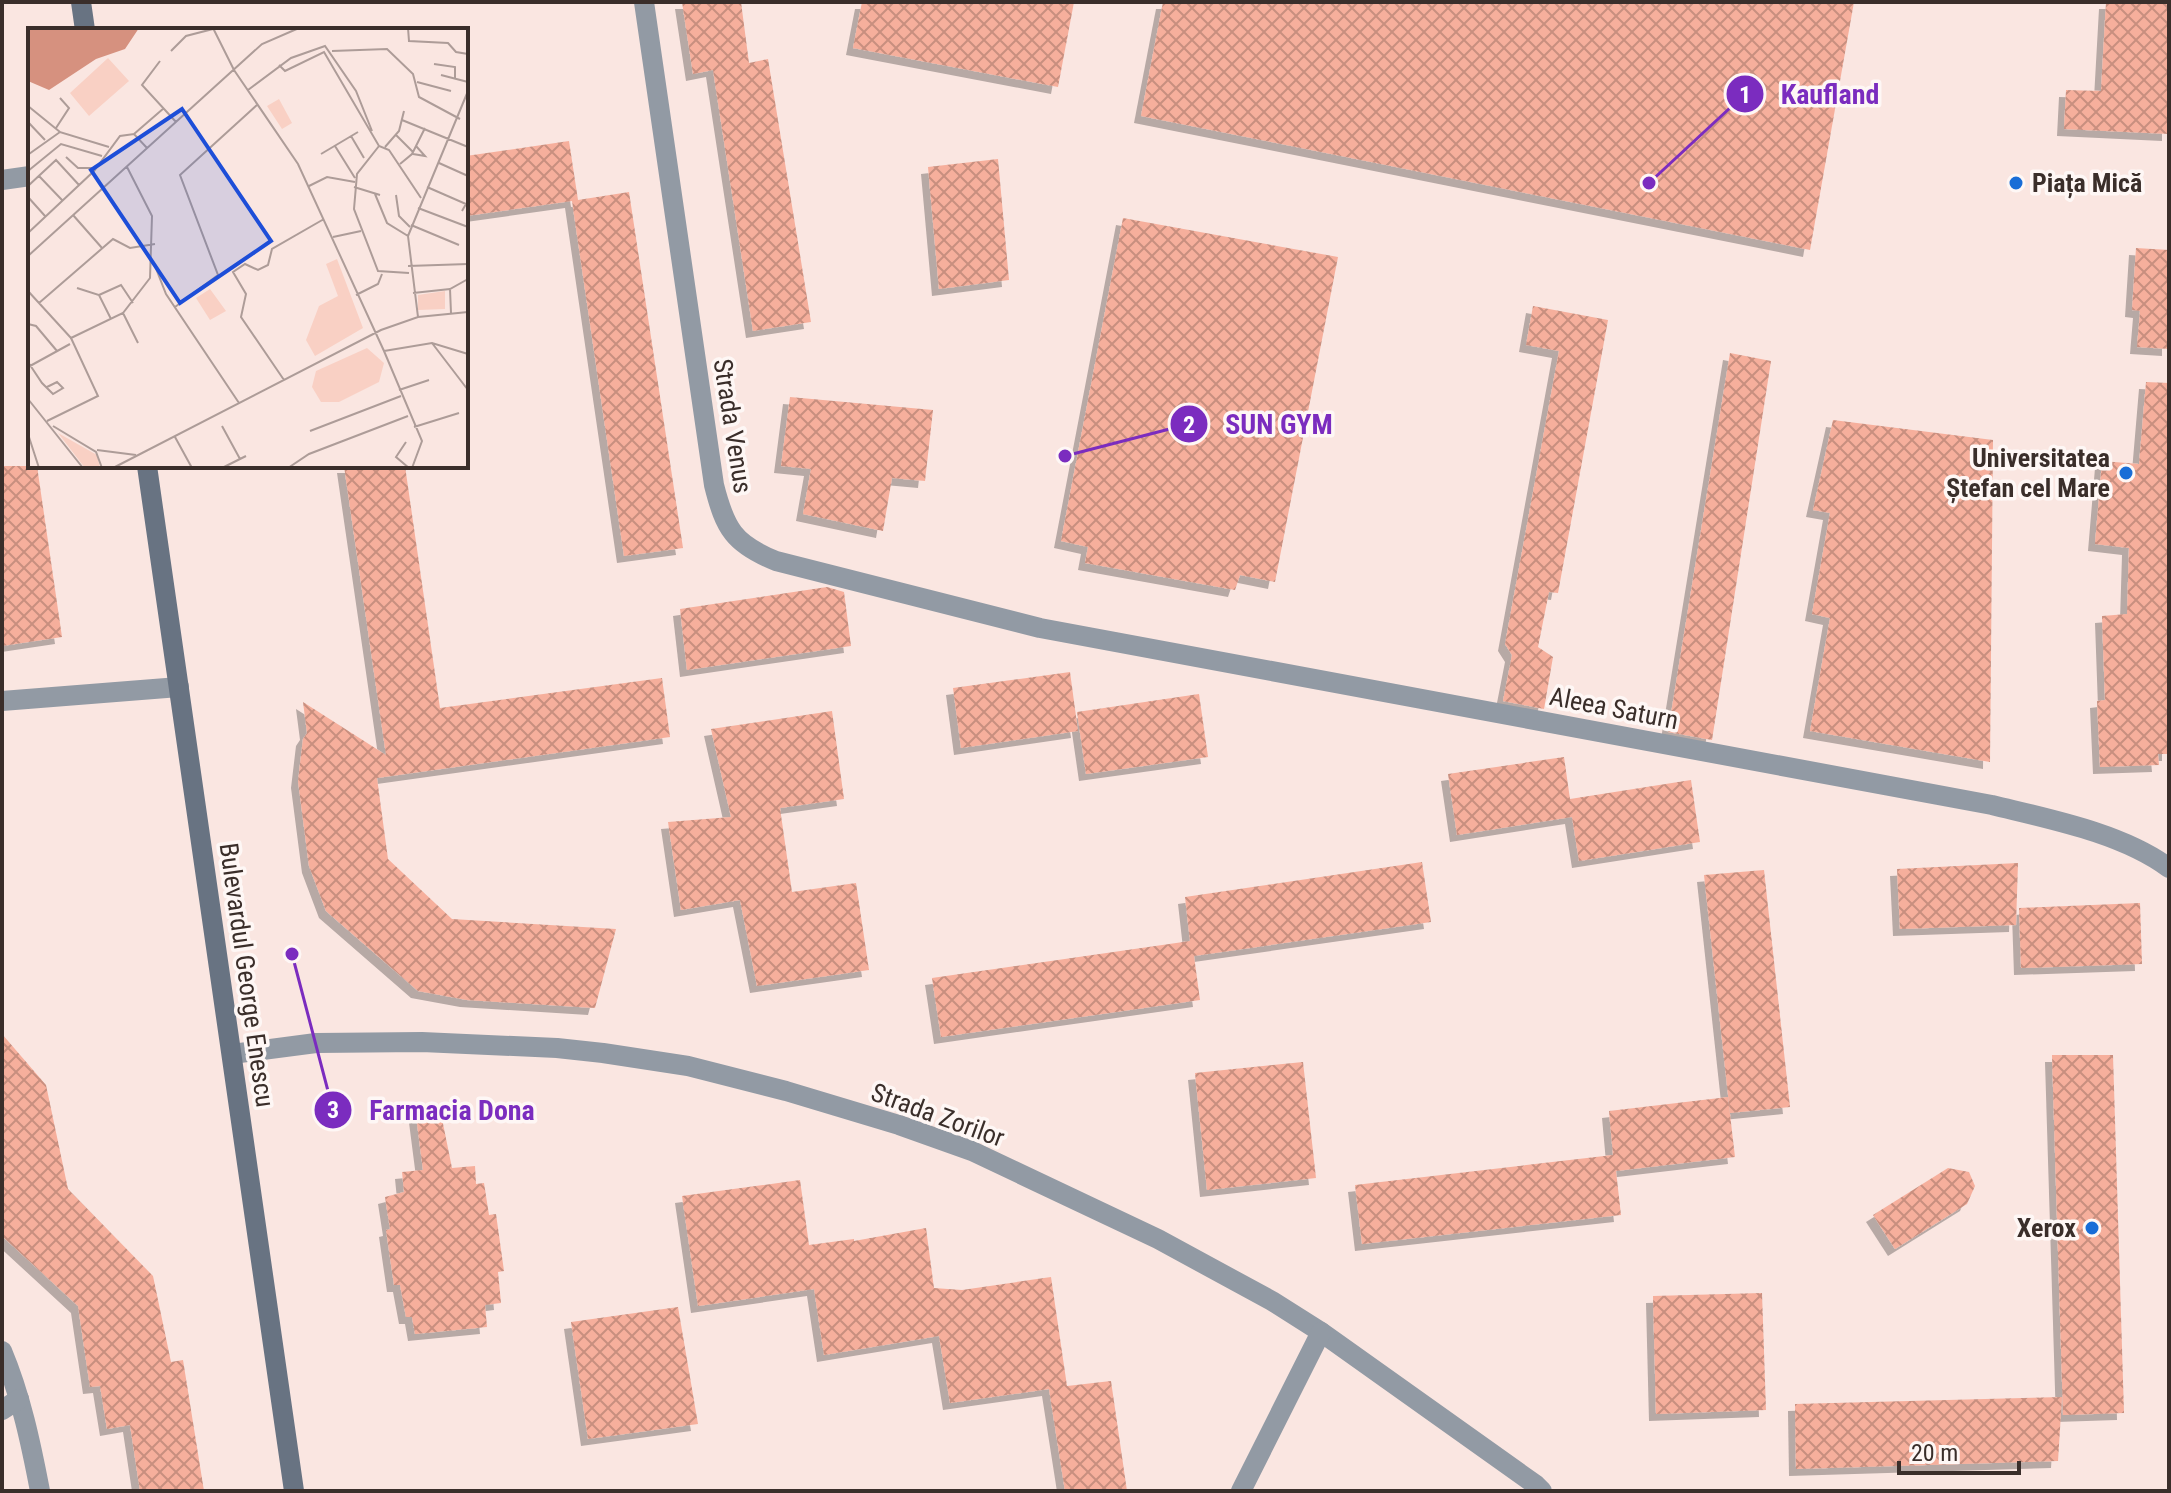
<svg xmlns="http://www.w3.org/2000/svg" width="2171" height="1493" viewBox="0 0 2171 1493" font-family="'Roboto Condensed',sans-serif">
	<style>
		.building { fill: url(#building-cross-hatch); filter: url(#shadow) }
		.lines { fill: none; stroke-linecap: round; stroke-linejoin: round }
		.minor { stroke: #929aa4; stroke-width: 20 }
		.secondary { stroke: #687382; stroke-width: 20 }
		.poi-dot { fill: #196dd7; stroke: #fef7f5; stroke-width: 3 }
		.labels { text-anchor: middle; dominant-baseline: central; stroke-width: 7; stroke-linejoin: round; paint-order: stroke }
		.poi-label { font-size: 26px; font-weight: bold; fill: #3a2e2a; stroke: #fef7f5; text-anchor: end }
		.street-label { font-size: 26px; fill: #3a2e2a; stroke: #fef7f5 }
		.inset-road { fill: none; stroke: #ad9c98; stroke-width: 2 }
		.view { fill: #1d4ed8; fill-opacity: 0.15; stroke: #1d4ed8; stroke-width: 4 }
		.inset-edge { fill: none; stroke: #3a2e2a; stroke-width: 4 }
		.leader { fill: none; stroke: #7b2cbf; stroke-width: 3 }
		.callout-dot { fill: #7b2cbf; stroke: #fef7f5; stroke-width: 3 }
		.mark-label { font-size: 24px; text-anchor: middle; font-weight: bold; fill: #fff }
		.callout-label { font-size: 28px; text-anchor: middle; font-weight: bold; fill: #7b2cbf; stroke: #fef7f5; stroke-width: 7; stroke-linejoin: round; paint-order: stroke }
	</style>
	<defs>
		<pattern id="building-cross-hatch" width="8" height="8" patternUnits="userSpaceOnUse" patternTransform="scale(2)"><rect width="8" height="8" fill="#f6af9c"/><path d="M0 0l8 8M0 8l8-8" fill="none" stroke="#c88f7f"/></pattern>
		<filter id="shadow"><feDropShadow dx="-7" dy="7" stdDeviation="0" flood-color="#0004"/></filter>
	</defs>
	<rect width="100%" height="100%" fill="#fae6e1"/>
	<g class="building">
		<path d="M682,2H741L749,63L768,59L811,322L753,331L713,70L693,74Z"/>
		<path d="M862,2H1074L1058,87L853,48Z"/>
		<path d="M1163,2H1854L1810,250L1141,116Z"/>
		<path d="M2106,2H2169V134L2064,129L2066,90L2101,91Z"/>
		<path d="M569,141L578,200L629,192L683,548L624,556L572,201L466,216V156Z"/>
		<path d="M998,159L1009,280L939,289L928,167Z"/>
		<path d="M1123,218L1338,257L1275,582L1240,575L1235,590L1085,563L1088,547L1061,541Z"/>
		<path d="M2136,248L2169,250V349L2137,347L2140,311L2132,310Z"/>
		<path d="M1533,306L1608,320L1558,593L1549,592L1538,647L1553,657L1544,709L1503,701L1512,655L1505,644L1559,351L1526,345Z"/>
		<path d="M1730,353L1771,361L1712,740L1668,732Z"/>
		<path d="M2146,382L2169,383V754H2158L2159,765L2100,767L2097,701L2105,700L2102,616L2127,614L2129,548L2095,544L2102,461L2139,464Z"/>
		<path d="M790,397L933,410L925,481L892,478L883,531L803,514L811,469L781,466Z"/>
		<path d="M1833,420L1993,440L1990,762L1810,731L1830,618L1812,614L1830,513L1813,510Z"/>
		<path d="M2,466H37L62,637L2,646Z"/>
		<path d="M344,466H405L440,708L662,678L670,737L377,778L388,859L452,919L616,929L595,1008L467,1000L418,991L326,911L309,866L298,781L303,739L307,733L303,702L386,755Z"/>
		<path d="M827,587L844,592L851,646L687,670L680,609Z"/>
		<path d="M1070,672L1078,731L961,748L953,688Z"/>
		<path d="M1199,694L1208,757L1086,774L1077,712Z"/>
		<path d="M832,711L844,799L780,808L792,892L856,883L869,970L757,986L740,900L681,910L668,822L731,817L711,729Z"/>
		<path d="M1564,757L1570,799L1691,780L1700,842L1579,861L1572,817L1457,835L1448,774Z"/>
		<path d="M1422,862L1431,922L1194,956L1200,1000L941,1037L932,978L1190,941L1185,897Z"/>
		<path d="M2018,863L2016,925L1900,929L1897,869Z"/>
		<path d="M1764,870L1790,1107L1730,1113L1704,875Z"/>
		<path d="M2140,903L2142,964L2021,968L2019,908Z"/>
		<path d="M2,1034L46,1085L68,1189L153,1276L171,1362L183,1360L204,1491H140L130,1425L107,1429L100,1386L90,1387L78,1306L2,1236Z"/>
		<path d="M2052,1055H2113L2124,1413L2063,1415Z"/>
		<path d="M1303,1062L1316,1178L1207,1190L1195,1073Z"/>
		<path d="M1728,1097L1735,1157L1616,1171L1621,1215L1362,1244L1355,1185L1613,1155L1609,1111Z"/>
		<path d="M439,1104L452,1168L475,1166L476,1184L484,1183L489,1215L496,1214L504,1271L498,1272L501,1303L485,1305L487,1327L415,1334L412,1317H406L400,1285H394L386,1230L390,1229L385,1197L404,1192L402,1172L423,1170L415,1108Z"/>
		<path d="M1948,1168L1969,1172L1975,1186L1967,1204L1895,1249L1873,1215Z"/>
		<path d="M800,1180L809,1245L854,1239V1241L926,1228L934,1288L962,1290L1051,1277L1067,1386L1111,1381L1127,1491H1065L1049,1389L950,1403L939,1336L824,1355L814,1289L698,1306L682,1196Z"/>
		<path d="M1762,1293L1766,1410L1656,1414L1653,1296Z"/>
		<path d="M678,1307L698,1424L588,1439L571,1322Z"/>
		<path d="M2062,1397L2058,1461L1796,1469L1795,1404Z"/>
	</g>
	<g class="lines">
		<g class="minor">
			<path d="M644,2L714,485C725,529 734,544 776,561L1040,628L1992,805C2049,819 2122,833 2169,868"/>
			<path d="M2,180L30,176"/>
			<path d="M2,701L179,687"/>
			<path d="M232,1054L316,1043L422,1042L557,1048L603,1053L688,1066L786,1091L899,1125L972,1151L1158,1239L1272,1301L1321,1332L1536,1485L1542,1491"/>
			<path d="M2,1351C21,1396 31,1444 40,1491"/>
			<path d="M2,1410L19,1399"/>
			<path d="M1241,1491L1321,1332"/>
		</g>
		<g class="secondary">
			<path d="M81,2L85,30"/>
			<path d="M147,466L294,1491"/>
		</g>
	</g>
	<g class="poi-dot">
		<circle cx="2016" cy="183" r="8"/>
		<circle cx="2126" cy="473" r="8"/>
		<circle cx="2092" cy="1228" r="8"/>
	</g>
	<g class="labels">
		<g class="poi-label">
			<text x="2032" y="183" text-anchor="start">Piața Mică</text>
			<text x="2110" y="458">Universitatea<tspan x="2110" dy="30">Ștefan cel Mare</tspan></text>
			<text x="2076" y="1228">Xerox</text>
		</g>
		<g class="street-label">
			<text transform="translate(733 426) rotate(81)">Strada Venus</text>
			<text transform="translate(1614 708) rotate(11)">Aleea Saturn</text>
			<text transform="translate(247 975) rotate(82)">Bulevardul George Enescu</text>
			<text transform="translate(938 1115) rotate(20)">Strada Zorilor</text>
		</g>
	</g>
	<g transform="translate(28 28)">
		<rect width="440" height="440" fill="#fae6e1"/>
		<path d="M80,30L101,53L61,88L42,65ZM251,71L264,95L254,101L239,78ZM182,261L198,283L182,292L168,270ZM339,320L356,335L351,354L311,374H293L284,359L288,343Z" fill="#f9d0c4"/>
		<path d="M0,0H111L97,21L68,31L21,62L0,53Z" fill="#d6917f"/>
		<path d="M309,231L335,300L287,328L278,312L291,278L310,268L298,236ZM417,263V281L390,282V267ZM30,405L69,427L72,440H57Z" fill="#f9d0c4"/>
		<path class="inset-road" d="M185,0L206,42L270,136L356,323L394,413L384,440M380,0L381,13L420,15L428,24L440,26M143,23L158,8L185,1M304,23L359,21L385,46L391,69L432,91M132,33L114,57L148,94M406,36L427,39V50M251,37L257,43L296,24L351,118L361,122L393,170M413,47L440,54M389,54L423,63M220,62L263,30L297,18L328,63L344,103M0,78L32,104M374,92L440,119M0,94L17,112M28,100L41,80L32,70M106,106L136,80M368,107L385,124M323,108L336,130M307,118L327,150M351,118L329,146L326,181L350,243L381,245M357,119L371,103L376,83M1,126L32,104L81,119M293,126L330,104M385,126L397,128L388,118M38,129L50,140H69M411,135L440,148M372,136L384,126L397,100M0,143L33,116L74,128M11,148L34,172M0,158L28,132L51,157M281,158L299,149L327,154M326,159L352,167M399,159L438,176L434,183M347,166L359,195L380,208M368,167L371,188L382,199M0,169L17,188M390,180L440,199M45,187L74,220M383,197L431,217M0,205L66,143L92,108L106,106L119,120M305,209L333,203M0,228L234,16L271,0M127,238L138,266L211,375M380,238L440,236M49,260L71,267L83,291M422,261L423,285M0,263L43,310M385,265L422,261L440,251M71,267L93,257L105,275M328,267L350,256L354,246M11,275L85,211L102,220L127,216M147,279L190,247L152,147L230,76M95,285L110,315M390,289L380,208L440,63M0,296L8,298L29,323M43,310L95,285L122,250L124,188L99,139M404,315L440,362M356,323L404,315L440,326M0,334L14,355L25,366L35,360L29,354L19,359M2,338L42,316M256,352L213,289L218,266L205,244L217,236L230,242L240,237L244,221L296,191M371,362L401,352M0,371L55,440M19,393L70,368L43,310M25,398L68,424L74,440M194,398L212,431M386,399L431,385M282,403L373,368M0,406L11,440M147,409L164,440M378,414L368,429L381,440M69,422L108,427M85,440L353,302L390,289L440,284M194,440L218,428M260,440L281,426L380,388"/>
		<path class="view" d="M154,81L243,213L152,275L63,142Z"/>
		<rect width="440" height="440" class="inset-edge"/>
	</g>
	<path class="leader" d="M1649 183L1745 94M1065 456L1189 424M292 954L333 1110"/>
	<g class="callout-dot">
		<circle cx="1649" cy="183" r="8"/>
		<circle cx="1065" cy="456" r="8"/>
		<circle cx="292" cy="954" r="8"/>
		<circle cx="1745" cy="94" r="20"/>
		<circle cx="1189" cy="424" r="20"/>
		<circle cx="333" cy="1110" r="20"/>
	</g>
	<g class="mark-label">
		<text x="1745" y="103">1</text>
		<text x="1189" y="433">2</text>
		<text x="333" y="1118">3</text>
	</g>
	<g class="callout-label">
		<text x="1830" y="104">Kaufland</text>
		<text x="1279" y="434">SUN GYM</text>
		<text x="452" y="1120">Farmacia Dona</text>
	</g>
	<rect width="2171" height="1493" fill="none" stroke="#3a2e2a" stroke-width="8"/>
	<path d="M1899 1461v12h120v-12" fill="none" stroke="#3a2e2a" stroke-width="4"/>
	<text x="1911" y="1461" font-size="24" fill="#3a2e2a" stroke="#fef7f5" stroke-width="6" paint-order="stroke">20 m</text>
</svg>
